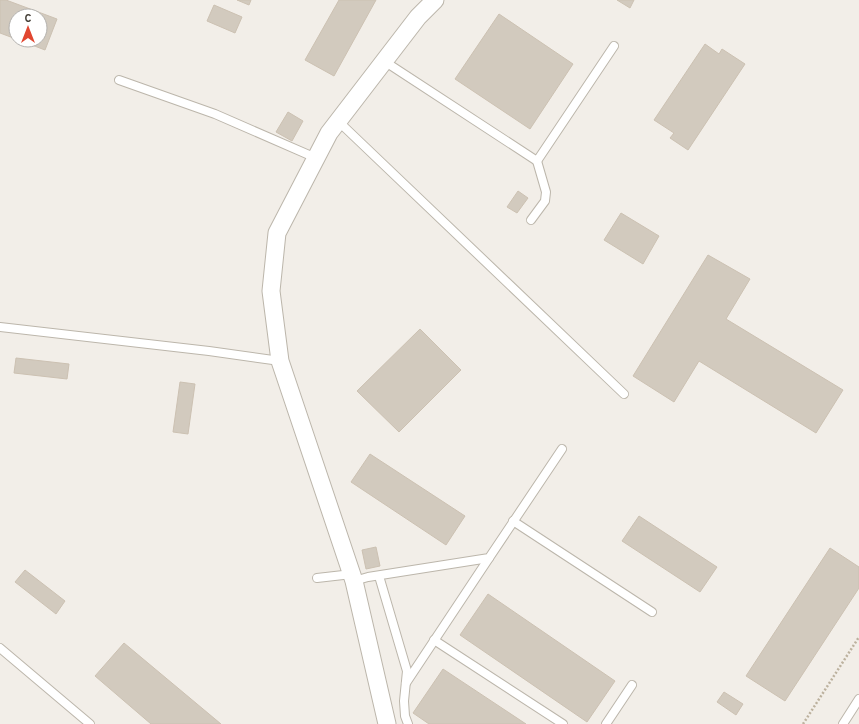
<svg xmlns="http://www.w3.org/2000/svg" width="859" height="724" viewBox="0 0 859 724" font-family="Overpass,sans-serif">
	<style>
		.building { fill: #d2cabe; stroke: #ccc1b2 }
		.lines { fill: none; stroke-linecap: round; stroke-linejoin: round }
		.lane-casing { stroke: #bcb6ab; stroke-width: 10 }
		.street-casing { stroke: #bcb6ab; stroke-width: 19 }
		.path { stroke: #bcb19e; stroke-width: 2.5; stroke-dasharray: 2 2; stroke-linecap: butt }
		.lane { stroke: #fff; stroke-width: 8 }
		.street { stroke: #fff; stroke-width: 17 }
	</style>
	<rect width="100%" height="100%" fill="#f2eee8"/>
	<g class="building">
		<path d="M0,0H6L57,19L45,50L19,40H40V16H16V39L0,33Z"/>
		<path d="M237,0H251L249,5Z"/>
		<path d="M339,0H376L334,76L305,60Z"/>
		<path d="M617,0H634L630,8Z"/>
		<path d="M214,5L242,17L235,33L207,21Z"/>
		<path d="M499,14L573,64L530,129L455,79Z"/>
		<path d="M705,44L719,54L722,49L745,64L688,150L670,138L674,133L654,120Z"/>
		<path d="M288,112L303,121L292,141L276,132Z"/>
		<path d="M518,191L528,198L517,213L507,207Z"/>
		<path d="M621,213L659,236L643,264L604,240Z"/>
		<path d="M708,255L750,279L726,319L843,390L816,433L699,361L674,402L633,376Z"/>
		<path d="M420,329L461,370L399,432L357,391Z"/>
		<path d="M16,358L69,364L67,379L14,373Z"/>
		<path d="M180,382L195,384L188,434L173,432Z"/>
		<path d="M370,454L465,516L446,545L351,482Z"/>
		<path d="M639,516L717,567L700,592L622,541Z"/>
		<path d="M376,547L380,566L366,569L362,550Z"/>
		<path d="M830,548L859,567V588L785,701L746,676Z"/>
		<path d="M25,570L65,601L56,614L15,582Z"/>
		<path d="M488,594L615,681L587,722L460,635Z"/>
		<path d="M124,643L221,724H151L95,676Z"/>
		<path d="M443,669L526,724H429L413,713Z"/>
		<path d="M724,692L743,704L736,715L717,702Z"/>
	</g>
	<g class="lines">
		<defs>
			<g id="lane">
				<path d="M384,61L537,161L614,46"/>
				<path d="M119,80L215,114L316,158"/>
				<path d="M338,121L624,394"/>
				<path d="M531,220L545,201L546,192L537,161"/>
				<path d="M0,327L209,351L280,361"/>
				<path d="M513,521L652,612"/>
				<path d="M379,576L407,671L404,701L405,716L408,724"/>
				<path d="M317,578L352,574"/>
				<path d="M354,581L368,577L489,558L562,449"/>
				<path d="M434,640L563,724"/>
				<path d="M0,648L90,724"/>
				<path d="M406,683L489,558"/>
				<path d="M606,724L632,685"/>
				<path d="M843,724L859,699"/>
			</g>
			<path id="street" d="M387,724L354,581L280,361L271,291L277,233L329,133L418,17L435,0"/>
		</defs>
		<use href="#lane" class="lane-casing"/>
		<use href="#street" class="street-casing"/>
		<path class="path" d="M803,724L859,637"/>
		<use href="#lane" class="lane"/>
		<use href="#street" class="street"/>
	</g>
	<g transform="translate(28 28)"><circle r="19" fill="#ffffff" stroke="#b4b2af"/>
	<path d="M0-3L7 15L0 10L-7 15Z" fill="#e14630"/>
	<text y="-6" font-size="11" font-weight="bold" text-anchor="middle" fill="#443f37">С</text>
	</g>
</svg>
